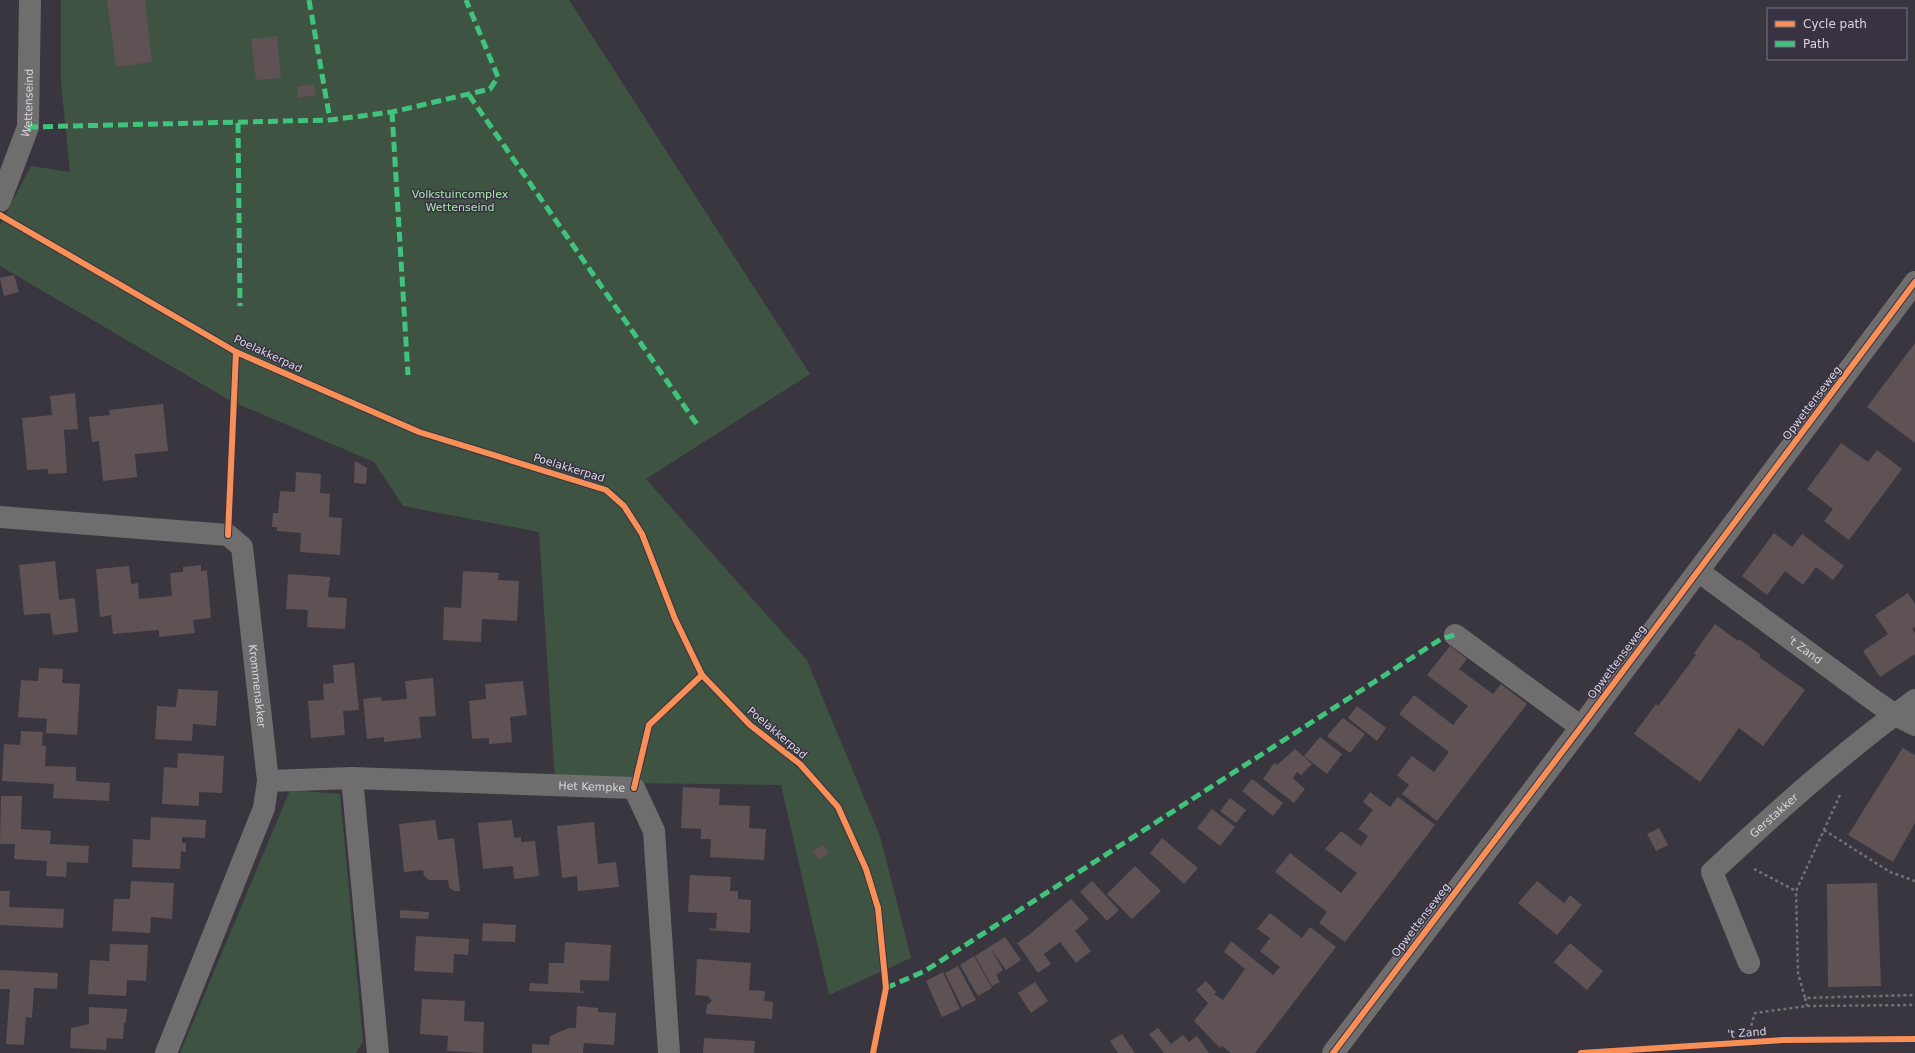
<svg xmlns="http://www.w3.org/2000/svg" width="1915" height="1053" viewBox="0 0 1915 1053" font-family="'DejaVu Sans',sans-serif">
	<style>
		.green { fill: #3e5341 }
		.building { fill: #5e5254 }
		.lines { fill: none; stroke-linecap: round; stroke-linejoin: round }
		.path { stroke: #747273; stroke-width: 2.5; stroke-dasharray: 3 3; stroke-linecap: butt }
		.minor { stroke: #6f6d6d; stroke-width: 22 }
		.quiet { stroke: #40c37c; stroke-width: 5; stroke-dasharray: 10 5; stroke-linecap: butt }
		.cycleway-casing { stroke: #383243; stroke-width: 8 }
		.cycleway { stroke: #f78f57; stroke-width: 6 }
		.labels { text-anchor: middle; dominant-baseline: central; stroke-width: 3; stroke-linejoin: round; paint-order: stroke }
		.street-label { font-size: 11px; fill: #d9d6e1; stroke: #383243 }
		.park-label { font-size: 11px; fill: #a7e9ac; stroke: #383243 }
	</style>
	<rect width="100%" height="100%" fill="#39363f"/>
	<g class="green">
		<path d="M61,0H569L810,374L646,479L807,660L880,836L911,958L829,995L781,785L555,782L539,532L403,506L374,462L231,401L0,266V225L31,166L70,172L61,83Z"/>
		<path d="M290,790L340,794L363,1041L356,1053H180Z"/>
	</g>
	<g class="building">
		<path d="M107,0H145L152,62L116,67Z"/>
		<path d="M277,36L281,78L256,80L251,39Z"/>
		<path d="M314,84L316,95L298,98L297,87Z"/>
		<path d="M14,275L19,292L4,296L0,278Z"/>
		<path d="M1915,343V443L1867,407Z"/>
		<path d="M75,393L78,429L64,430L67,473L48,474V469L27,470L22,418L52,415L50,396Z"/>
		<path d="M163,404L168,451L135,454L137,477L103,481L99,441L92,442L89,417L110,415L109,410Z"/>
		<path d="M1841,443L1868,462L1877,450L1902,469L1849,540L1824,521L1833,509L1807,489Z"/>
		<path d="M355,461L367,468L366,484L354,483Z"/>
		<path d="M296,472L321,474L320,493L330,494L329,517L342,518L340,555L300,552L301,533L277,531V527H272L273,513H278L280,491L295,492Z"/>
		<path d="M1774,533L1792,547L1802,534L1844,566L1833,580L1816,567L1803,585L1785,571L1767,595L1742,576Z"/>
		<path d="M55,561L59,600L75,598L78,632L53,635L50,613L24,615L19,565Z"/>
		<path d="M201,565V571L207,570L211,618L193,620L195,633L159,637V630L113,634L111,615L100,617L96,569L129,566L131,584L138,583L139,599L172,596L170,573L183,572V567Z"/>
		<path d="M463,571L499,573L498,580L519,581L517,621L482,619L481,642L443,640L444,607L461,608Z"/>
		<path d="M288,574L330,577L328,597L347,598L345,629L307,627L308,610L286,609Z"/>
		<path d="M1908,593L1915,604V627L1912,629L1915,633V654L1880,677L1863,651L1888,634L1875,615Z"/>
		<path d="M1715,624L1738,641L1739,639L1761,655L1759,657L1805,690L1763,746L1739,728L1700,782L1634,734L1656,704L1658,706L1696,655L1694,653Z"/>
		<path d="M1450,646L1467,659L1459,669L1493,694L1501,684L1527,704L1437,821L1402,794L1409,785L1397,775L1412,756L1434,772L1449,752L1399,714L1414,695L1453,725L1468,706L1427,675Z"/>
		<path d="M354,663L359,710L343,711L345,735L311,738L308,701L324,700L323,684L334,683L333,665Z"/>
		<path d="M39,668L63,669L62,683L80,684L77,735L46,733L47,719L18,717L21,680L38,681Z"/>
		<path d="M433,678L436,716L419,717L421,738L384,742V737L367,739L363,699L381,697L382,701L407,699L405,681Z"/>
		<path d="M523,681L527,715L510,717L512,742L489,744V738L472,739L469,701L486,699L485,684Z"/>
		<path d="M178,689L218,691L216,726L193,724L192,741L155,739L157,706L176,707Z"/>
		<path d="M1357,706L1386,728L1377,741L1348,718Z"/>
		<path d="M1343,718L1365,734L1350,753L1327,736Z"/>
		<path d="M21,731L43,732L42,746H46L45,766L76,767V781L110,783L109,801L53,798L54,784L2,781L4,744L20,745Z"/>
		<path d="M1320,737L1342,754L1327,774L1304,756Z"/>
		<path d="M1901,747L1915,755V823L1893,862L1848,835L1887,773L1902,749Z"/>
		<path d="M1295,749L1312,764L1301,775L1297,772L1293,778L1305,789L1294,803L1263,779L1274,763L1277,765Z"/>
		<path d="M178,753L224,756L222,793L199,792V806L162,804L164,767L177,768Z"/>
		<path d="M1252,779L1283,803L1273,816L1242,791Z"/>
		<path d="M683,787L720,789L719,805L750,806L749,828L766,829L764,860L710,857L711,839H701V829L681,828Z"/>
		<path d="M1370,792L1390,807L1398,797L1435,825L1345,942L1319,923L1327,912L1275,872L1290,853L1341,893L1357,873L1325,849L1341,831L1361,846L1368,836L1358,829L1373,810L1363,802Z"/>
		<path d="M1,796H22L21,829L51,831L50,844L89,846L88,863L67,862L66,877L46,876L47,861L14,859L15,844H0Z"/>
		<path d="M1230,798L1246,810L1236,823L1220,811Z"/>
		<path d="M1212,809L1235,827L1220,846L1197,828Z"/>
		<path d="M151,817L206,820L205,838L182,837V843H186V852L181,851L180,869L132,867L133,839L150,840Z"/>
		<path d="M435,820L438,840L454,838L460,891H454L449,887L448,880H429L424,876L423,870L404,872L399,824Z"/>
		<path d="M512,820L514,838L521,837V842L535,841L539,876L514,879L513,866L483,869L478,823Z"/>
		<path d="M594,822L598,864L616,862L619,887L578,891L577,876L562,878L557,826Z"/>
		<path d="M1659,828L1668,845L1656,851L1647,834Z"/>
		<path d="M1162,838L1198,868L1184,884L1150,853Z"/>
		<path d="M824,845L829,854L818,860L813,851Z"/>
		<path d="M1135,866L1161,891L1132,919L1107,894Z"/>
		<path d="M690,875L731,877L730,891H738V899L751,900L750,933L709,930V928L716,929L717,913L688,912Z"/>
		<path d="M131,881L174,883L172,919L151,917L150,933L112,931L114,899H130Z"/>
		<path d="M1092,881L1119,910L1107,921L1080,892Z"/>
		<path d="M1537,881L1564,903L1570,895L1582,905L1557,935L1518,903Z"/>
		<path d="M1877,883L1881,986L1828,987L1827,884Z"/>
		<path d="M0,891H10L9,907L64,909L63,928L0,925Z"/>
		<path d="M1071,899L1089,919L1075,931L1091,951L1076,963L1060,942L1044,954L1051,964L1038,973L1017,943L1030,934Z"/>
		<path d="M400,910L429,912L428,919L400,918Z"/>
		<path d="M1270,913L1302,938L1310,927L1336,947L1255,1053H1231L1222,1046L1220,1048L1194,1021L1208,1003L1196,990L1206,981L1216,992L1214,994L1223,1000L1245,969L1224,952L1231,941L1273,975L1280,967L1260,951L1270,938L1257,929Z"/>
		<path d="M483,923L516,925L515,942L482,941Z"/>
		<path d="M416,936L469,939L468,955L454,954L453,973L414,971Z"/>
		<path d="M1005,937L1021,960L1006,970L991,949L1003,970L996,975L1000,982L992,986L975,956Z"/>
		<path d="M565,942L611,945L609,981L580,980V991L584,992V993L529,991L530,983L548,984L549,963H564Z"/>
		<path d="M1570,943L1603,971L1587,990L1554,962Z"/>
		<path d="M110,944L148,945L146,981L127,980L126,996L88,994L90,960L109,961Z"/>
		<path d="M974,956L992,988L978,996L960,965Z"/>
		<path d="M697,959L751,963L749,990L765,991L764,1001L773,1002L772,1019L706,1014L707,1005L712,1001L708,996L695,995Z"/>
		<path d="M958,966L976,1000L962,1007L945,973Z"/>
		<path d="M0,970L58,973L57,989L34,988L32,1018L26,1017L24,1045L6,1044L10,989H0Z"/>
		<path d="M943,972L960,1009L942,1017L926,981Z"/>
		<path d="M1035,982L1048,1001L1031,1013L1018,993Z"/>
		<path d="M422,999L465,1001L464,1021L484,1022L483,1053L447,1051L448,1036L420,1034Z"/>
		<path d="M577,1006L598,1008V1012L616,1013L614,1045L584,1043L583,1053H532V1044L549,1045L550,1036L569,1028H576Z"/>
		<path d="M89,1007L127,1009L126,1023H124L123,1039L107,1038L106,1050L70,1048L71,1028L89,1024Z"/>
		<path d="M1158,1028L1171,1044L1183,1035L1189,1042L1197,1036L1209,1053H1164L1149,1034Z"/>
		<path d="M1122,1034L1135,1053H1118L1110,1041Z"/>
		<path d="M704,1038L755,1041L754,1053H703Z"/>
	</g>
	<g class="lines">
		<g class="path">
			<path d="M1840,795L1796,891L1798,973L1805,998L1915,995"/>
			<path d="M1824,830L1890,872L1915,881"/>
			<path d="M1754,869L1796,891"/>
			<path d="M1805,998L1807,1006"/>
			<path d="M1746,1043L1755,1013L1807,1006L1915,1005"/>
		</g>
		<g class="minor">
			<path id="s1" d="M0,201L28,127L30,0"/>
			<path id="s2" d="M0,517L228,535L242,547L268,781L264,808L166,1053"/>
			<path id="s3" d="M1698,571L1872,699L1895,715L1915,725"/>
			<path d="M1455,635L1581,727"/>
			<path d="M352,778L378,1053"/>
			<path id="s4" d="M268,781L352,778L634,788L654,831L669,1053"/>
			<path id="s5" d="M1749,963L1712,872C1777,811 1843,752 1915,700"/>
			<path d="M1333,1053L1581,727L1915,282"/>
		</g>
		<g class="quiet">
			<path d="M309,0L330,120"/>
			<path d="M469,95L698,426"/>
			<path d="M392,112L408,375"/>
			<path d="M238,123L240,306"/>
			<path d="M28,127L330,120L392,112L490,89L498,77L466,0"/>
			<path d="M886,988L925,971L1441,639L1455,635"/>
		</g>
		<defs>
			<g id="cycleway">
				<path d="M0,215L236,352L419,432L606,490L624,506L642,534L675,619L702,675L750,725L800,764L838,807L866,869L878,908L886,988L873,1053"/>
				<path d="M228,535L236,352"/>
				<path d="M634,788L649,725L702,675"/>
				<path d="M1333,1053L1581,727L1915,282"/>
				<path d="M1581,1053L1783,1040L1915,1039"/>
			</g>
		</defs>
		<use href="#cycleway" class="cycleway-casing"/>
		<use href="#cycleway" class="cycleway"/>
	</g>
	<g class="labels">
		<g class="street-label">
			<text stroke="none"><textPath href="#s1" startOffset="103">Wettenseind</textPath></text>
			<text transform="translate(268 354) rotate(25)">Poelakkerpad</text>
			<text transform="translate(1812 403) rotate(-53)">Opwettenseweg</text>
			<text transform="translate(569 468) rotate(17)">Poelakkerpad</text>
			<text stroke="none"><textPath href="#s3" startOffset="133">'t Zand</textPath></text>
			<text transform="translate(1617 662) rotate(-53)">Opwettenseweg</text>
			<text stroke="none"><textPath href="#s2" startOffset="387">Krommenakker</textPath></text>
			<text transform="translate(777 733) rotate(40)">Poelakkerpad</text>
			<text stroke="none"><textPath href="#s4" startOffset="324">Het Kempke</textPath></text>
			<text stroke="none"><textPath href="#s5" startOffset="182">Gerstakker</textPath></text>
			<text transform="translate(1421 920) rotate(-53)">Opwettenseweg</text>
			<text transform="translate(1747 1033) rotate(-4)">'t Zand</text>
		</g>
		<g class="park-label">
			<text x="460" y="194">Volkstuincomplex<tspan x="460" dy="13">Wettenseind</tspan></text>
		</g>
	</g>
	<rect x="1767" y="8" width="140" height="52" fill="#383243" stroke="#787482"/>
	<rect x="1775" y="21" width="20" height="6" fill="#f78f57" stroke="#787482"/>
	<text x="1803" y="28" font-size="12" fill="#d9d6e1">Cycle path</text>
	<rect x="1775" y="41" width="20" height="6" fill="#40c37c" stroke="#787482"/>
	<text x="1803" y="48" font-size="12" fill="#d9d6e1">Path</text>
</svg>
